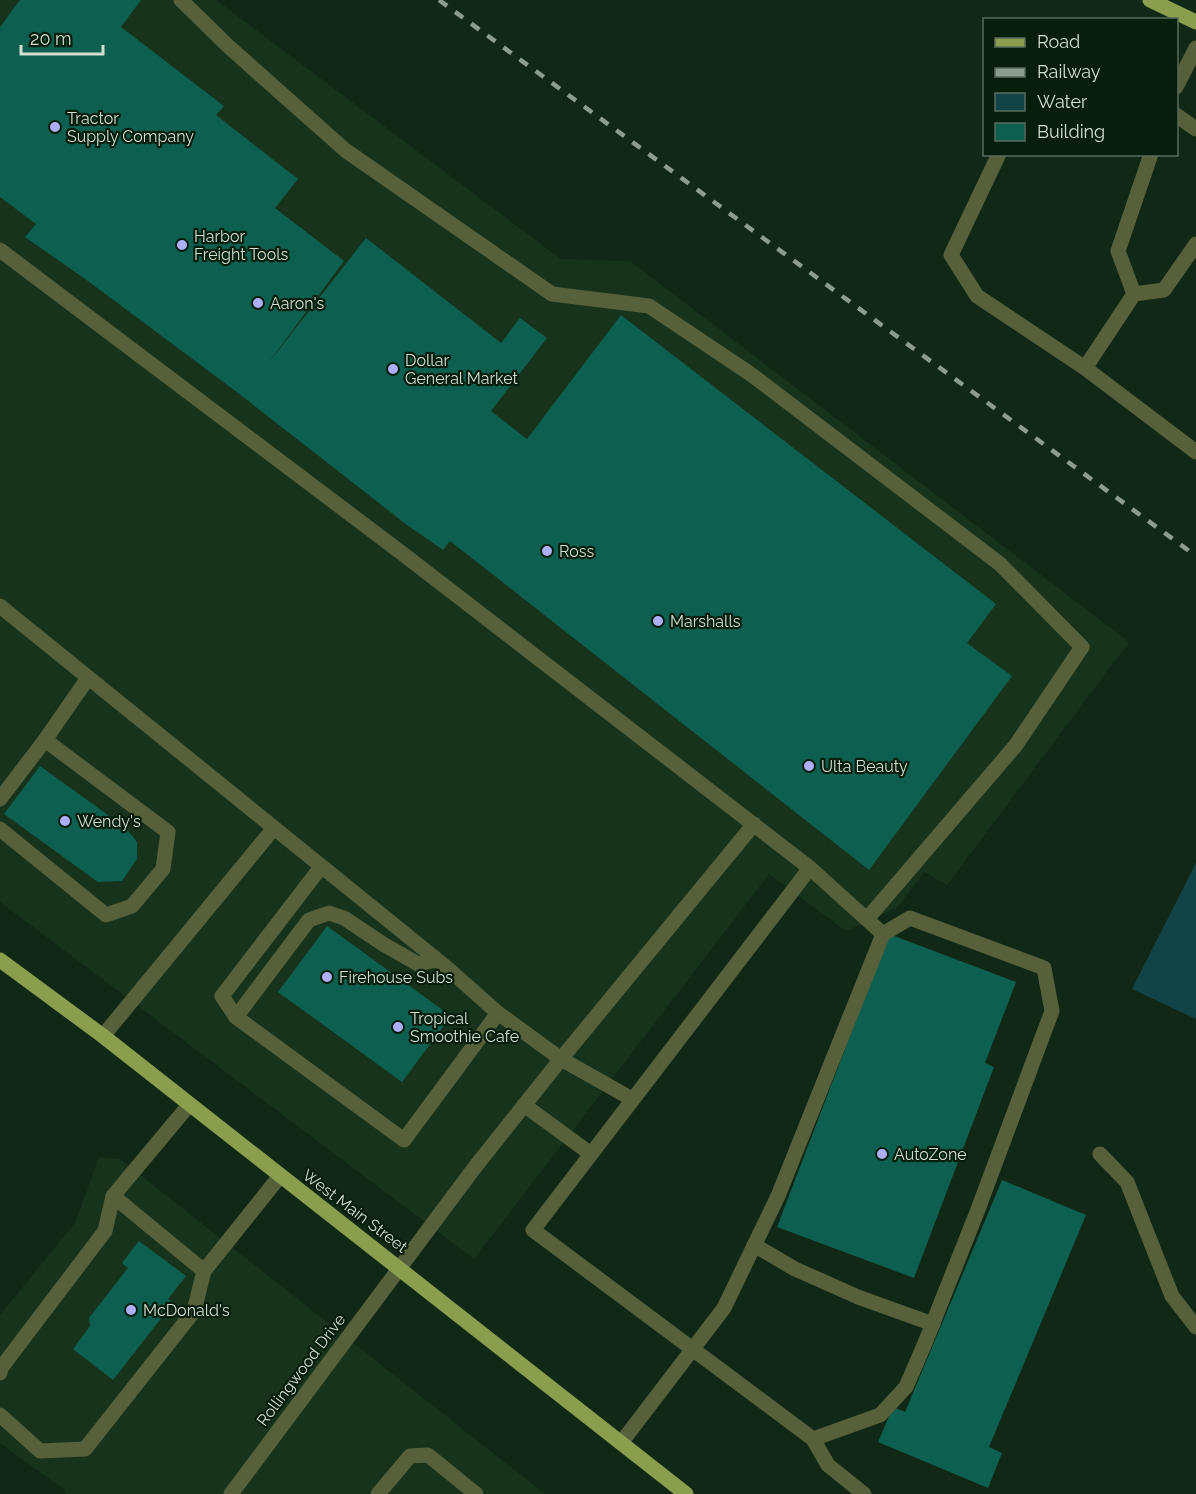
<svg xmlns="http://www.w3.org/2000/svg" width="1196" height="1494" viewBox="0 0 1196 1494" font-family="Raleway,sans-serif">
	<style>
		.built { fill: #17331c }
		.water { fill: #124447 }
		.building { fill: #0d5f4f }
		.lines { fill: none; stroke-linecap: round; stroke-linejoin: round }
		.minor { stroke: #56613b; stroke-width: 15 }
		.major { stroke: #899f4e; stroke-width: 15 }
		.rail { stroke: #8c9c8e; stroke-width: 4.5; stroke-dasharray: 10 10; stroke-linecap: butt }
		.poi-dot { fill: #adaffb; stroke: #081e0d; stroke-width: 2 }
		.labels { text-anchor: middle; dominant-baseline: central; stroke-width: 4.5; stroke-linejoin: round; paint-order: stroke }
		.poi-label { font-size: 16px; fill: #d1ded2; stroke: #081e0d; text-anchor: start }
		.street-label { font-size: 16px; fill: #d1ded2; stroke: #081e0d }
	</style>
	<rect width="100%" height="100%" fill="#122816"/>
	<g class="built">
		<path d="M0,0H216L561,259L630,261L1129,642L947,885L924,872L898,907L846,931L769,874L474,1259L0,902Z"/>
		<path d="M99,1157L120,1159L545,1494H65L66,1491L0,1443V1315L75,1223Z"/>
	</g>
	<path class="water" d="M1196,863V1019L1132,989Z"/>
	<g class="building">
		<path d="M20,0H141L121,27L224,106L216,115L298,179L275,208L344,261L266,366L366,238L501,343L520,318L547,338L491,411L527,439L621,315L996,604L967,643L1012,676L869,870L450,541L443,550L407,525L242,396L88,281L25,237L36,224L0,197V27Z"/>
		<path d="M40,766L126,828L137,842V859L122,881L98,882L4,814Z"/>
		<path d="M327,926L451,1016L402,1082L278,992Z"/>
		<path d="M889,934L1016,982L985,1063L994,1067L914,1278L777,1227Z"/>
		<path d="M1002,1180L1086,1215L989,1447L1002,1453L988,1488L878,1442L893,1407L905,1412Z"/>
		<path d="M139,1241L186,1276L168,1299L173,1303L113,1380L73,1349L90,1326L89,1318L128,1268L122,1263Z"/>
	</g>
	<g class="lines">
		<g class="minor">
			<path d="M181,0L228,46L345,150L552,294L649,306L752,375L1000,564L1082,647L1016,745L867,919"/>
			<path d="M1176,87L1196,48"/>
			<path d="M1176,115L1196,129"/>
			<path d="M999,154L951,255L977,296L1085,368L1196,452"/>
			<path d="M0,250L403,554L810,868L533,1230L813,1439L880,1415L906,1387L925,1343L977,1212L1052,1011L1044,968L910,918L883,934L778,1196L724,1308L621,1443"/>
			<path d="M1134,294L1118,251L1151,154"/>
			<path d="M1085,368L1134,294L1164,290L1196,244"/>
			<path d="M0,606L446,967L498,1013L561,1059L475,1167L231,1494"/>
			<path d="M0,799L45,740L88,678"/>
			<path d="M0,829L106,915L132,906L163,869L168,832L45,740"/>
			<path d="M321,867L222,996L236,1017L404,1140L498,1013"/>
			<path d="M810,868L883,934"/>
			<path d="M236,1017L309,920L329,913L344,918L383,944L418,964L436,960"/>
			<path d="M103,1036L274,828"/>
			<path d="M632,1099L561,1059L754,824"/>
			<path d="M524,1105L591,1154"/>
			<path d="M1100,1154L1127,1182L1172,1296L1196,1327"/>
			<path d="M113,1196L204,1271"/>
			<path d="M754,1245L795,1269L858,1297L933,1324"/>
			<path d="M0,1373L1,1368L105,1231L113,1196L189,1105"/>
			<path d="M0,1415L40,1451L85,1449L194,1311L204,1271L280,1176"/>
			<path d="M813,1439L828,1465L864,1494"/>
			<path d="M378,1494L410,1456L428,1455L476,1494"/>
		</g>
		<g class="major">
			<path d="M1150,0L1196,22"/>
			<path d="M0,960L103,1036L686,1494"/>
		</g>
		<path class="rail" d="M439,0L1196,556"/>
	</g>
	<g class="poi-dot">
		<circle cx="55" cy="127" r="6"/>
		<circle cx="182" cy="245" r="6"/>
		<circle cx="258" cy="303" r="6"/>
		<circle cx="393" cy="369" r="6"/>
		<circle cx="547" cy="551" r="6"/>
		<circle cx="658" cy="621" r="6"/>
		<circle cx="809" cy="766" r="6"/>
		<circle cx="65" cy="821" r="6"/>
		<circle cx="327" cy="977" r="6"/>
		<circle cx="398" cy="1027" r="6"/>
		<circle cx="882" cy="1154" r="6"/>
		<circle cx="131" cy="1310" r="6"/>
	</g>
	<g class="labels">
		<g class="poi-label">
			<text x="67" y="118">Tractor<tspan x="67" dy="18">Supply Company</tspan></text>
			<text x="194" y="236">Harbor<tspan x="194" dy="18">Freight Tools</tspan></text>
			<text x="270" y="303">Aaron's</text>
			<text x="405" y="360">Dollar<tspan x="405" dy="18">General Market</tspan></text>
			<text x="559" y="551">Ross</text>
			<text x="670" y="621">Marshalls</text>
			<text x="821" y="766">Ulta Beauty</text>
			<text x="77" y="821">Wendy's</text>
			<text x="339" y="977">Firehouse Subs</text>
			<text x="410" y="1018">Tropical<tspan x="410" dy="18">Smoothie Cafe</tspan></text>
			<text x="894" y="1154">AutoZone</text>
			<text x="143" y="1310">McDonald's</text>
		</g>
		<g class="street-label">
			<text transform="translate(355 1211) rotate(37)">West Main Street</text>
			<text transform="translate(301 1370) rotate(-53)">Rollingwood Drive</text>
		</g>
	</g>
	<rect x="983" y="18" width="195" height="138" fill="#081e0d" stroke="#586b5c" stroke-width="1.5"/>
	<rect x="995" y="38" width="30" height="9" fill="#899f4e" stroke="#586b5c" stroke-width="1.5"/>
	<text x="1037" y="48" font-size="18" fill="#d1ded2">Road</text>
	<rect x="995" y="68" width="30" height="9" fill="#8c9c8e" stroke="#586b5c" stroke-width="1.5"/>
	<text x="1037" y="78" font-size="18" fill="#d1ded2">Railway</text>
	<rect x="995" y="93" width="30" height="18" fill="#124447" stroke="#586b5c" stroke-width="1.5"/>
	<text x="1037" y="108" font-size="18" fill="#d1ded2">Water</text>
	<rect x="995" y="123" width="30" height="18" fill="#0d5f4f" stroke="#586b5c" stroke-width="1.5"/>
	<text x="1037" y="138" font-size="18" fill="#d1ded2">Building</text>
	<path d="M21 45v9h82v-9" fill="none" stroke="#d1ded2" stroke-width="3"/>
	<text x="30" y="45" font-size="18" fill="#d1ded2" stroke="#081e0d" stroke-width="4.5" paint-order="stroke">20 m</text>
</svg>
